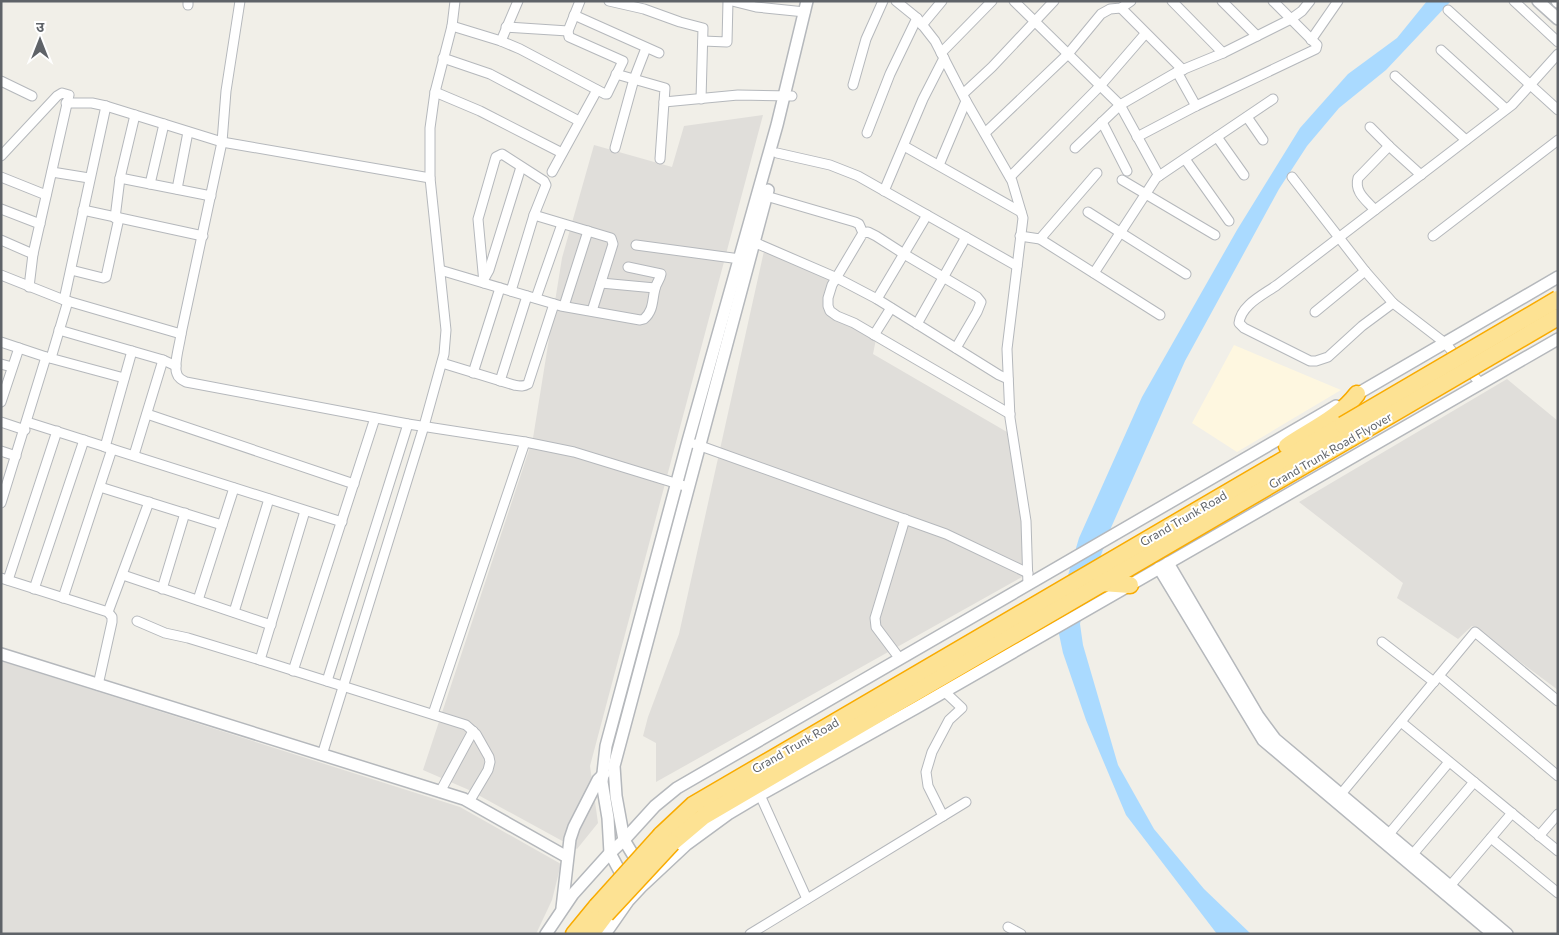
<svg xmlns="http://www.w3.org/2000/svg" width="1559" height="935" viewBox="0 0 1559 935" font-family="Commissioner,'Noto Sans Devanagari',sans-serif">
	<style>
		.commercial { fill: #fef7e0 }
		.industrial { fill: #e0deda }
		.water { fill: #aadaff }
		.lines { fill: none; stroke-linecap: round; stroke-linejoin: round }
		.minor-casing { stroke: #b5b8bc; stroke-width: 11 }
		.tertiary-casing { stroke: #b5b8bc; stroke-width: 14 }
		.motorway-casing { stroke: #f9ab00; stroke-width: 19 }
		.minor { stroke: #fff; stroke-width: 9 }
		.tertiary { stroke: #fff; stroke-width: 11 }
		.motorway { stroke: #fde293; stroke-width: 16 }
		.motorway-bridge-casing { stroke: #f9ab00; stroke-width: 19; stroke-linecap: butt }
		.motorway-bridge { stroke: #fde293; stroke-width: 16 }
		.labels { text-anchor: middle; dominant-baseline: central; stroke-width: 4; stroke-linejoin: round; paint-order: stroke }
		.street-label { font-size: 12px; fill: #5f6368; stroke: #fff }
	</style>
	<rect width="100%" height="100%" fill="#f1efe8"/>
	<path class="commercial" d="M1234,345L1341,390L1237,452L1192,423Z"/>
	<g class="industrial">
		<path d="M763,115L590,766L598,823L577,849L469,790L423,770L533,438L562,258L594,145L672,167L684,126Z"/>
		<path d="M764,251L829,277L827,313L876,339L873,354L1007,432L1023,528L1022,577L656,782V743L643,736L648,717L679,634Z"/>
		<path d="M1507,379L1558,421V690L1472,626L1458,639L1397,598L1403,583L1299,502Z"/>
		<path d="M1,661L460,807L561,864L552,900L536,934H1Z"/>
	</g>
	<path class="water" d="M1427,1H1451L1386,70L1339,108L1307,146L1279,189L1185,361L1110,530L1083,605L1080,624L1083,645L1118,765L1154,829L1204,889L1251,934H1217L1126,815L1086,720L1063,653L1059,634L1061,599L1079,538L1142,397L1237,230L1300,128L1348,74L1397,38Z"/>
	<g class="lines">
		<defs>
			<g id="minor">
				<path d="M240,1L226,91L222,142L181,334C180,344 173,365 177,374C178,378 182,380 186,382L408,424L525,442L574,452L688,487"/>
				<path d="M609,1L644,9L680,22L703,28L701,99"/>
				<path d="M732,1L756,7L805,12"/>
				<path d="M896,1L917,18L935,41L966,101L1012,181L1023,218L1007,349L1010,418L1026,521L1028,585"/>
				<path d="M1014,1L1120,105L1159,176"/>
				<path d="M1172,1L1223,53"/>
				<path d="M1222,1L1257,36"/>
				<path d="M1514,1L1558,42"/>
				<path d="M188,5V1"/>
				<path d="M1121,8L1183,70"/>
				<path d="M1448,10L1558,110"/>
				<path d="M574,15L659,53"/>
				<path d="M922,25L942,1"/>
				<path d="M452,26L501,41L520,49L605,94H607L623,61L569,37L568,31L580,1"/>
				<path d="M506,27L568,31"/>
				<path d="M1311,40L1338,1"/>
				<path d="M501,41L518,1"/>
				<path d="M703,41L727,42L728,1"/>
				<path d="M1441,50L1506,109"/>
				<path d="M941,53L992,1"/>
				<path d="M443,58L490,74L579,121"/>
				<path d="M1177,72L1196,106"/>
				<path d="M616,74L665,88L660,159"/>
				<path d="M1395,76L1466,140"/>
				<path d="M1,81L32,96"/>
				<path d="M853,85L866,39L883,1"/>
				<path d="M435,92L480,111L562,153"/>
				<path d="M964,93L992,67L1054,1"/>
				<path d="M664,102L738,95L792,96"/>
				<path d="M66,103H92L106,106L222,142L430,178"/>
				<path d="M1247,117L1263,140"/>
				<path d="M1102,122L1127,171"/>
				<path d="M1370,127L1389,146L1421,175"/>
				<path d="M867,133L890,74L917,18"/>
				<path d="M985,133L1068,54L1101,14L1110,9L1121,8L1131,1"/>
				<path d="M1137,137L1196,106L1316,49L1317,45L1273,1"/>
				<path d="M1217,137L1244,175"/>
				<path d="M904,146L1021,212"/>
				<path d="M615,148L634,79L646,48"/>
				<path d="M1075,148L1120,105L1177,72L1223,53L1291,19L1302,11L1310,1"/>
				<path d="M777,153L830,165L858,176L1017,266"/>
				<path d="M1,156L57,96L62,93L69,95L33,254L29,287"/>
				<path d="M1185,159L1229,221"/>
				<path d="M939,165L966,101"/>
				<path d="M52,172L89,178"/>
				<path d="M552,172L597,90"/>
				<path d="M1,177L46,195"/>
				<path d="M1010,177L1100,86L1145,34"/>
				<path d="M1292,177L1365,271L1393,303L1445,343L1480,383"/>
				<path d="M120,178L211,196"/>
				<path d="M1122,180L1215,235"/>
				<path d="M150,184L164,124"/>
				<path d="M177,189L188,132"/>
				<path d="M884,191L923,99L944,58"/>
				<path d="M766,196L855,222L859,224L863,233"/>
				<path d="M1,209L40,224"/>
				<path d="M83,210L203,236"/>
				<path d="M1375,210C1366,200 1354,192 1358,178L1389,146"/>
				<path d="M1088,212L1186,274"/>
				<path d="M534,215L611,238L613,244L592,311"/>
				<path d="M115,218L120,178L135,115"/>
				<path d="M1020,236L1040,239L1160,315"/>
				<path d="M1433,236L1558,140"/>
				<path d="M1040,239L1097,173"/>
				<path d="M1,240L33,254"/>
				<path d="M749,240L837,278L877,299L999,375L1008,379"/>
				<path d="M636,245L740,259"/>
				<path d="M71,270L103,278L106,277L119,218"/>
				<path d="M440,270L561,306L640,320L644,319C654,310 652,300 655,289C656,283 660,280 661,274L628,267"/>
				<path d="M1094,273L1156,178L1273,99"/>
				<path d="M1,275L64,300L181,334"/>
				<path d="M484,279L489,270L521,167"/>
				<path d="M484,283L478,219L495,160L496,157L502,154L544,181L546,185L534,215L511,291"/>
				<path d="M601,283L655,288"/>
				<path d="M536,298L562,224"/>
				<path d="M877,299L927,215"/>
				<path d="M64,300L106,106"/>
				<path d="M1393,303L1362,326L1328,357L1316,361H1310L1244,328L1239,323C1241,305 1263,295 1277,285L1512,105L1558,54"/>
				<path d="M564,306L588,231"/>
				<path d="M1315,312L1365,271"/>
				<path d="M917,324L966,237"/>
				<path d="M59,330L163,360L176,366"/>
				<path d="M874,335L891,308"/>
				<path d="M1,342L46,357L124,378"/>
				<path d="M956,348L977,312L981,302L977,297L904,254L876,236L868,232L863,233L832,285L828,298V306L830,311L837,316L854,323L1010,414"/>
				<path d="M51,358L68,301"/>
				<path d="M442,363L514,385C520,386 523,387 528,384L554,304"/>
				<path d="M1,364L12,367"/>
				<path d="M473,373L500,288"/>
				<path d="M500,381L527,296"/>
				<path d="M1,402L19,348"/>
				<path d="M147,414L354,484"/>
				<path d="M1,422L25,430"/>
				<path d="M27,422L342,522"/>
				<path d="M695,444L946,534L1028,573"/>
				<path d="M105,447L132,351"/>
				<path d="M1,451L16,456"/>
				<path d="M134,455L163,360"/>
				<path d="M100,487L222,525"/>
				<path d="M1,503L46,357"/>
				<path d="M123,575L271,625"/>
				<path d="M1,578L108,612L112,617V622L98,685"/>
				<path d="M8,580L57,431"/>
				<path d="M34,589L84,440"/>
				<path d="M162,589L185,513"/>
				<path d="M63,598L112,449"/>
				<path d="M198,600L234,488"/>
				<path d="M108,612L149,502"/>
				<path d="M234,612L269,499"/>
				<path d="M137,621L165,633L188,638L260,660L466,725L476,734L489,757L490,762L488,770L469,802"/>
				<path d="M1382,642L1434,682"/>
				<path d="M900,659L876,627L875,618L905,519"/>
				<path d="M260,660L305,511"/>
				<path d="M293,671L375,418"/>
				<path d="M1439,676L1558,776"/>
				<path d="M327,681L408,424"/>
				<path d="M433,714L525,442"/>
				<path d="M1401,722L1558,851"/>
				<path d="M322,755L424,426L444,354L446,330L430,178V128L435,92L452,26L455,1"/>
				<path d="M440,792L473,731"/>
				<path d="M1341,794L1475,632L1558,701"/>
				<path d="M760,795L807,899"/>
				<path d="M943,816L928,786L926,772L932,752L949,720L962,708L945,692"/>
				<path d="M1389,834L1449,762"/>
				<path d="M1539,836L1558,814"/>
				<path d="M1491,838L1558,893"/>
				<path d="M1413,854L1474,782"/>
				<path d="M1450,886L1512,813"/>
				<path d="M1008,927L1021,934"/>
				<path d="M750,934L966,802"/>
			</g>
			<g id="tertiary">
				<path d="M1538,1L1558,19"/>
				<path d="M1557,1L1558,2"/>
				<path d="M1352,397L1558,277"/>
				<path d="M1168,563L1258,716L1275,739L1507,934"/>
				<path d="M1159,568L1263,740L1493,934"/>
				<path d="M1,654L464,799L567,857"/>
				<path d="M641,868L624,840L616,796L614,766L768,190"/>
				<path d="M626,883L610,853L608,818L602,782L606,746L688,441L777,125L807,1"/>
				<path d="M562,908L570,839L574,827L598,780L604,774"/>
				<path d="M546,934L573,894L609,854L624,840L655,806L677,788L1336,406"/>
				<path d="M605,934L628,901L641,887L687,844L728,814L760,795L916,708L1558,339"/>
			</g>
			<g id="motorway">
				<path d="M1287,446C1310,430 1339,418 1357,394"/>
				<path d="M1102,583L1130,585"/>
				<path d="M661,835L693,805L1343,425"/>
				<path d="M672,843L704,816L1351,438"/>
				<path d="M574,934L597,906"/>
				<path d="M591,934L606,914"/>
			</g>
		</defs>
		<use href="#minor" class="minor-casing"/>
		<use href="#tertiary" class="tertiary-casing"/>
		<use href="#motorway" class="motorway-casing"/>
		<use href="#minor" class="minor"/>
		<use href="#tertiary" class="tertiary"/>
		<use href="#motorway" class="motorway"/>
		<defs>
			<g id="motorway-bridge">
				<path d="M1343,425L1558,299"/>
				<path d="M1351,438L1558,317"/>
				<path d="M597,906L661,835"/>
				<path d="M606,914L672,843"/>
			</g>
		</defs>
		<use href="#motorway-bridge" class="motorway-bridge-casing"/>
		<use href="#motorway-bridge" class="motorway-bridge"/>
	</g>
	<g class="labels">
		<g class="street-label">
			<text transform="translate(1330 450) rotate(-30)">Grand Trunk Road Flyover</text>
			<text transform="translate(1183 518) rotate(-30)">Grand Trunk Road</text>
			<text transform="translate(795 745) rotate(-30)">Grand Trunk Road</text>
		</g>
	</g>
	<rect width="1559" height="935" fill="none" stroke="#5f6368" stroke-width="5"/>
	<g transform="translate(40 40)" stroke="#ffffff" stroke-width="4" paint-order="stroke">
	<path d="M0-4L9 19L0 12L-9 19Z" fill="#5f6368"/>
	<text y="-8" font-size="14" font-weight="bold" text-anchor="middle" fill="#5f6368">उ</text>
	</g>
</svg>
